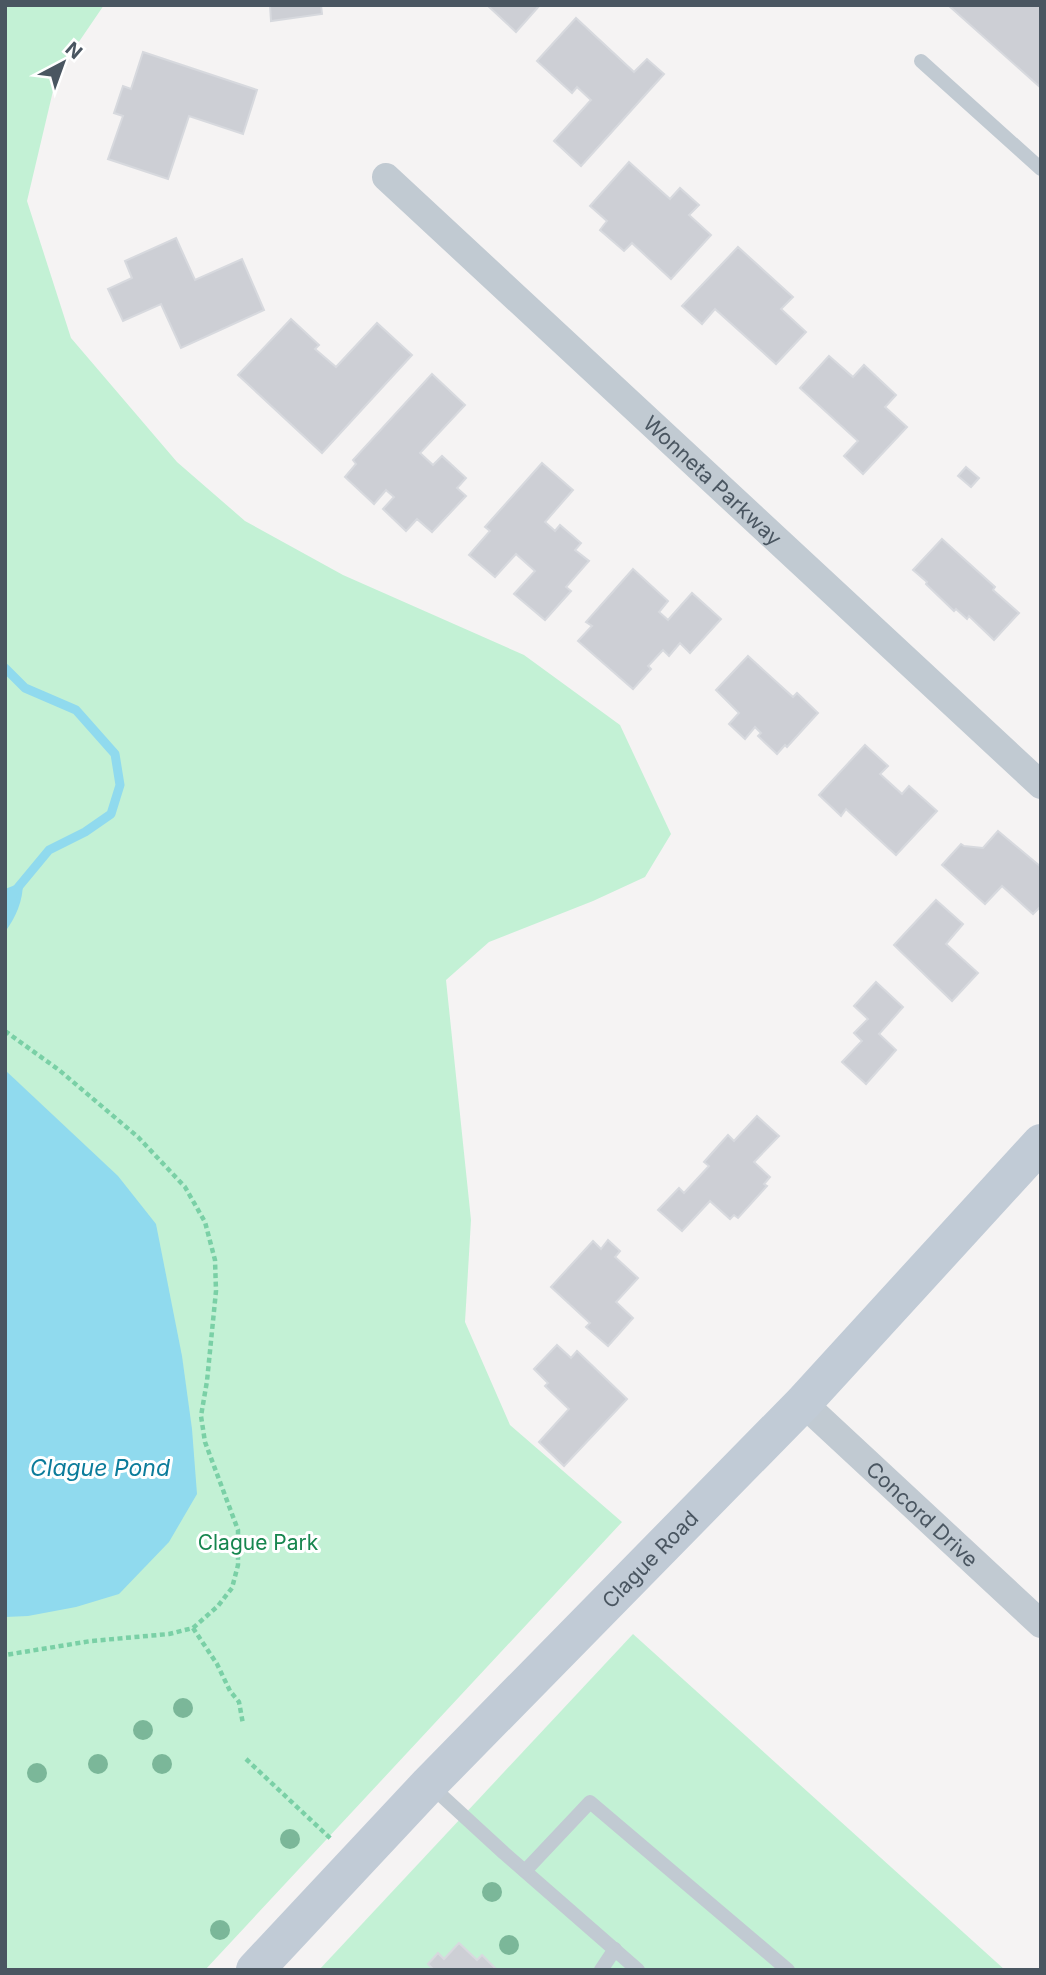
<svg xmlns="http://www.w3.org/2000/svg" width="1046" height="1975" viewBox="0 0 1046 1975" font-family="Inter,sans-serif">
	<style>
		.green { fill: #c3f1d5 }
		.water { fill: #90daee }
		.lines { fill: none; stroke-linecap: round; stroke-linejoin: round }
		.stream { stroke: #90daee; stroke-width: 9 }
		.building { fill: #cdcfd5; stroke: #d7d9de; stroke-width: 2 }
		.path { stroke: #7ad0a6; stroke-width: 4.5; stroke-dasharray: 5 3.5; stroke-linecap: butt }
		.lane { stroke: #c1cad2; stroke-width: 14 }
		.street { stroke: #c1cad2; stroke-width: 28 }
		.secondary { stroke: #c1cbd6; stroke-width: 38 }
		.tree { fill: #7bb799 }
		.labels { text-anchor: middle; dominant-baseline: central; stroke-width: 6; stroke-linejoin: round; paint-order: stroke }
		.street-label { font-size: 21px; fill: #4a5661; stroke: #fff }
		.park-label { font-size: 21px; fill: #17864f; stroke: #fff }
		.water-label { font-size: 23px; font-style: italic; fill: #0c7c9b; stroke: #fff }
	</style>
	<rect width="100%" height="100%" fill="#f5f3f3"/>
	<g class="green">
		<path d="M5,5H104L57,74L27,201L71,338L177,462L245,521L343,575L524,655L620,725L671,834L645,877L593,901L489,942L446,980L471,1220L465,1322L510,1425L622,1522L205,1970H5Z"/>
		<path d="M633,1634L1005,1970H319Z"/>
	</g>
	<g class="water">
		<path d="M23,882C23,901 16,917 5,932V889Z"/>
		<path d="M5,1070L118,1176L156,1224L182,1356L192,1429L197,1494L169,1542L119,1594L76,1607L28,1616L5,1617Z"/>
	</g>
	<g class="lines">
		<path class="stream" d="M5,668L25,688L76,710L115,754L120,785L111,814L85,832L49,850L15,891L5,907"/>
	</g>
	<g class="building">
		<path d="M270,5H321L322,14L271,21Z"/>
		<path d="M487,5H540L516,32Z"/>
		<path d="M948,5H1041V88Z"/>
		<path d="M576,18L634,72L647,59L664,74L581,166L554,141L591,100L577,87L572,93L537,61Z"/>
		<path d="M143,52L257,90L243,134L189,116L168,179L108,159L123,116L114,113L123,86L131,89Z"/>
		<path d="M629,162L670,199L680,188L699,205L689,215L711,235L671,279L632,243L624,251L600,230L607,221L590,206Z"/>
		<path d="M176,238L195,280L242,259L264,310L181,348L161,304L123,321L108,289L132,278L125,261Z"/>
		<path d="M738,247L793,297L781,309L806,332L776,364L715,309L702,324L682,306Z"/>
		<path d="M291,319L319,345L315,349L336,367L377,323L412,355L322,453L238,375Z"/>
		<path d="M829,356L853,377L864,365L896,395L885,407L907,427L863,474L844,456L858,441L800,388Z"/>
		<path d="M432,374L465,405L420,453L433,465L442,456L466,478L457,488L466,496L432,532L417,519L406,531L383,509L394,497L386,490L374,504L345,477L356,464L353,460Z"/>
		<path d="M542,463L573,490L545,522L555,531L560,525L581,543L575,550L589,561L566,587L571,591L545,620L514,594L535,571L516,554L495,577L469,555L490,531L485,527Z"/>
		<path d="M966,467L979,478L971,487L958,476Z"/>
		<path d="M942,539L995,587L993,590L1019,613L994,640L969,616L967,619L956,609L954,611L926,584L927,582L913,570Z"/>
		<path d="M633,569L668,601L659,612L668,620L692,593L721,619L690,653L680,643L669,656L663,650L648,666L651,669L633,689L578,641L592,626L586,622Z"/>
		<path d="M748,656L793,697L797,693L818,713L787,747L785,745L777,754L758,736L761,733L755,727L745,739L729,724L739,713L716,690Z"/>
		<path d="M865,745L888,766L880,774L902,794L909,786L937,811L896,855L846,809L841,816L819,795Z"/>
		<path d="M998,831L1041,867V906L1033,914L1002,886L985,904L942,865L961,844L964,846L983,848Z"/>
		<path d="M936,900L963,924L946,944L978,973L952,1001L894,945Z"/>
		<path d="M876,982L903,1007L879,1034L896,1050L866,1084L842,1062L862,1041L854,1033L868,1019L854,1006Z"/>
		<path d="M757,1116L779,1136L754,1162L770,1177L764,1184L767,1186L738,1218L734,1215L730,1219L710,1201L682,1231L658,1210L679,1188L684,1193L709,1166L704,1162L728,1135L734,1141Z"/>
		<path d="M608,1240L620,1251L615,1257L638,1278L616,1302L633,1318L608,1346L586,1327L590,1323L551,1287L593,1241L601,1249Z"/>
		<path d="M557,1345L571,1358L577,1351L627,1399L564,1466L539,1442L569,1409L545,1386L548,1383L534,1369Z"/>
		<path d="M459,1943L477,1960L482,1955L497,1970H434L428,1964L438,1953L444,1959Z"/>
	</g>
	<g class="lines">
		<g class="path">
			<path d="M5,1031L59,1070L138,1137L185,1187L205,1222L215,1260L216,1291L207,1381L201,1416L205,1442L238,1530V1565L232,1588L218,1606L193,1628L169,1634L91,1641L5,1655"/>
			<path d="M193,1628L217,1664L230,1691L239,1702L243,1724"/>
			<path d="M246,1759L331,1839"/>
		</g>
		<g class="lane">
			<path d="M921,61L1041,169"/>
			<path d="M430,1785L504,1853L638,1970"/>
			<path d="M525,1871L590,1802L788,1970"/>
			<path d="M601,1970L615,1949"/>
		</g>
		<g class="street">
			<path id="s1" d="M386,177L1041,785"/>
			<path id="s2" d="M803,1403L1041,1624"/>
		</g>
		<path class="secondary" id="s3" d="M255,1970L429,1784L803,1403L1041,1143"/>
	</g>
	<g class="tree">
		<circle cx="183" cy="1708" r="10"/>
		<circle cx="143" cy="1730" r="10"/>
		<circle cx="98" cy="1764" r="10"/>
		<circle cx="162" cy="1764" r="10"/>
		<circle cx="37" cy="1773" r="10"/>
		<circle cx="290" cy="1839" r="10"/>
		<circle cx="492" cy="1892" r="10"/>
		<circle cx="220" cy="1930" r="10"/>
		<circle cx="509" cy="1945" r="10"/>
	</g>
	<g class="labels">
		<g class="street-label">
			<text stroke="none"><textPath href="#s1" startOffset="446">Wonneta Parkway</textPath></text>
			<text stroke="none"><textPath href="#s2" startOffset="163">Concord Drive</textPath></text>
			<text stroke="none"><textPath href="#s3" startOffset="570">Clague Road</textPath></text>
		</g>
		<g class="park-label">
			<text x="258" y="1542">Clague Park</text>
		</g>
		<g class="water-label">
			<text x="100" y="1468">Clague Pond</text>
		</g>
	</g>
	<rect width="1046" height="1975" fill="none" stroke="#4a5661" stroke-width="14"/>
	<g transform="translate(63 63) rotate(41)" stroke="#ffffff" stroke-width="5" paint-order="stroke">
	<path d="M0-5L12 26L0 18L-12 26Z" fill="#4a5661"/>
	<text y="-10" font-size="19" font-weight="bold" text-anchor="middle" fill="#4a5661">N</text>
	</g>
</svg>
